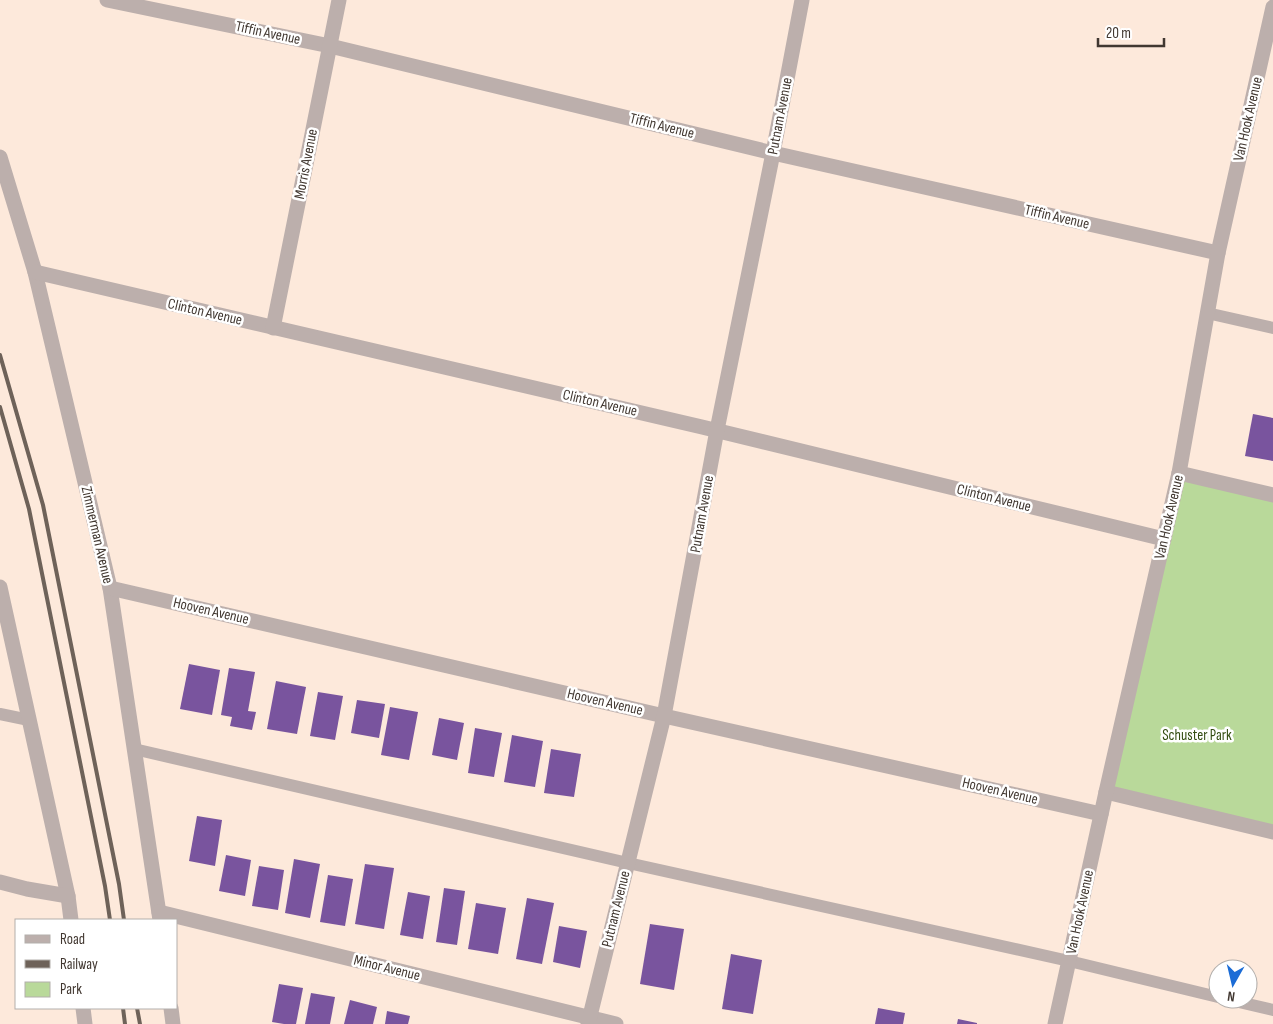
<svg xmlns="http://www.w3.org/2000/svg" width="1273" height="1024" viewBox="0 0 1273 1024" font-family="'Sofia Sans Condensed',sans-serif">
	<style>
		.green { fill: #b9d99a }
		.building { fill: #79549e }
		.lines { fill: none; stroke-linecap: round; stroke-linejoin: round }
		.service { stroke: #bcafac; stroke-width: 12 }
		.minor { stroke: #bcafac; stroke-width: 15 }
		.rail { stroke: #6e6259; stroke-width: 4 }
		.labels { text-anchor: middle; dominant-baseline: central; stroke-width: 5; stroke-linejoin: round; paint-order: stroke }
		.street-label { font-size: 15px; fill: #413730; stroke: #fff }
		.park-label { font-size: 15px; fill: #344d12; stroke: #fff }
	</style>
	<rect width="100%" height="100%" fill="#fde9db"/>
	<path class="green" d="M1179,473L1273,495V832L1106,792Z"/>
	<g class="building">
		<path d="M1253,414L1273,418V461L1245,456Z"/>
		<path d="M189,664L220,670L212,715L180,709Z"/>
		<path d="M229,668L255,672L248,711L256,712L252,730L230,726L232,717L221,715Z"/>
		<path d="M276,681L306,687L297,734L267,729Z"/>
		<path d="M318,692L343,696L335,740L310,736Z"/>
		<path d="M357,700L385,704L379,738L351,733Z"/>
		<path d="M390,707L418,712L409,760L381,755Z"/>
		<path d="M439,718L464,723L457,760L432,755Z"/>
		<path d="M475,728L502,733L494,777L468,773Z"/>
		<path d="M512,735L543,741L535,787L504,782Z"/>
		<path d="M551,749L581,754L574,797L544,793Z"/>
		<path d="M197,816L222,820L215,866L189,861Z"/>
		<path d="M226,855L251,860L245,896L219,891Z"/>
		<path d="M294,859L320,864L310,918L285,913Z"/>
		<path d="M365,864L394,868L384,929L355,924Z"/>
		<path d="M259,866L284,870L278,910L252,906Z"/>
		<path d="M328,875L353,879L345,926L320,922Z"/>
		<path d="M444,888L465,891L457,945L436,942Z"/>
		<path d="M408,892L430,896L423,939L400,935Z"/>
		<path d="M527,898L554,903L542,964L516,959Z"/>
		<path d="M476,903L506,908L498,954L468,949Z"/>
		<path d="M650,924L684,929L674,990L640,984Z"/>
		<path d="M559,926L587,931L580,968L553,962Z"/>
		<path d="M731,954L762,960L753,1014L722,1009Z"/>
		<path d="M279,984L303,988L296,1024H284L272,1022Z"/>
		<path d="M311,993L335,997L330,1024H305Z"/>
		<path d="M350,1000L377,1007L373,1024H344Z"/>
		<path d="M878,1008L905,1013L903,1024H875Z"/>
		<path d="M387,1011L410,1016L408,1024H385Z"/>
		<path d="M958,1019L977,1023V1024H957Z"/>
	</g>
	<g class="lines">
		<g class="service">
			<path d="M1207,313L1273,328"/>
			<path d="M0,714L29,720"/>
			<path d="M134,749L628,863L1069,961L1218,997"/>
			<path d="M1226,999L1273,1010"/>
		</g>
		<g class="minor">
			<path d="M107,0L330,46L773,153L1218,253"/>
			<path d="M0,157L35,272L110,588L160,920"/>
			<path d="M35,272L702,427L1164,539"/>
			<path d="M273,328L339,0"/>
			<path d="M1179,473L1273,495"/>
			<path d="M0,587L68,896L71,920"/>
			<path d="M110,588L664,716L1101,814"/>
			<path d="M1106,792L1273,832"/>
			<path d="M0,882L27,889L68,896"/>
			<path d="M159,912L616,1024"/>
			<path d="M83,1008L85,1024"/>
			<path d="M171,1008L173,1024"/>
			<path d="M588,1024L664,716L717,430L773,153L802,0"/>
			<path d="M1055,1024L1106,792L1179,473L1218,253L1273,7"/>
		</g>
		<g class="rail">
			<path d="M0,355L43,505L119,884L124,920"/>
			<path d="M0,407L29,509L105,886L110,920"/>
			<path d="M123,1008L125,1024"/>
			<path d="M137,1008L140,1024"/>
		</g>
	</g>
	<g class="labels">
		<g class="street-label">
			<text transform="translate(268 33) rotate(12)">Tiffin Avenue</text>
			<text transform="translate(780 116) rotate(-79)">Putnam Avenue</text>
			<text transform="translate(1248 119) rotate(-77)">Van Hook Avenue</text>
			<text transform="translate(662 126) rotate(14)">Tiffin Avenue</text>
			<text transform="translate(306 164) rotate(-79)">Morris Avenue</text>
			<text transform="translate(1057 217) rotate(13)">Tiffin Avenue</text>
			<text transform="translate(205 312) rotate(13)">Clinton Avenue</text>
			<text transform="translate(600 403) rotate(13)">Clinton Avenue</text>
			<text transform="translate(994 498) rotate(14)">Clinton Avenue</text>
			<text transform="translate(702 514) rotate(-80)">Putnam Avenue</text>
			<text transform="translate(1169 517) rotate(-77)">Van Hook Avenue</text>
			<text transform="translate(97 535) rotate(77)">Zimmerman Avenue</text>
			<text transform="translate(211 611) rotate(13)">Hooven Avenue</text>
			<text transform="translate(605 702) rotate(13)">Hooven Avenue</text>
			<text transform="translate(1000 791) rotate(13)">Hooven Avenue</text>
			<text transform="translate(616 909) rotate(-76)">Putnam Avenue</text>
			<text transform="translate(1080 912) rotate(-78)">Van Hook Avenue</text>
			<text transform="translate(387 968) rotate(14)">Minor Avenue</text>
		</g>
		<g class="park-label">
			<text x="1197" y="735">Schuster Park</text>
		</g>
	</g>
	<rect x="15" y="919" width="162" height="90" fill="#ffffff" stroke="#b3afac"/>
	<rect x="25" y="935" width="25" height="8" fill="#bcafac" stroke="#b3afac"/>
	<text x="60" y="944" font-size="15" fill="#413730">Road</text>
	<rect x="25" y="960" width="25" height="8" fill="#6e6259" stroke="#b3afac"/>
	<text x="60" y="969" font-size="15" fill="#413730">Railway</text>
	<rect x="25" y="982" width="25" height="15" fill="#b9d99a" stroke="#b3afac"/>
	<text x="60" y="994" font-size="15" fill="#413730">Park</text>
	<g transform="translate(1233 984) rotate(188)"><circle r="24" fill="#ffffff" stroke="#b3afac"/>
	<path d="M0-4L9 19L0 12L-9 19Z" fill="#1b6cd6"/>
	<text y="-8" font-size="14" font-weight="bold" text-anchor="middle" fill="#413730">N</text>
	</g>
	<path d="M1098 38v8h66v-8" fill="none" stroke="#413730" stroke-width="2.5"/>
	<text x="1106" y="38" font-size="15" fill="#413730" stroke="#ffffff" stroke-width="4" paint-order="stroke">20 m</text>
</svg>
